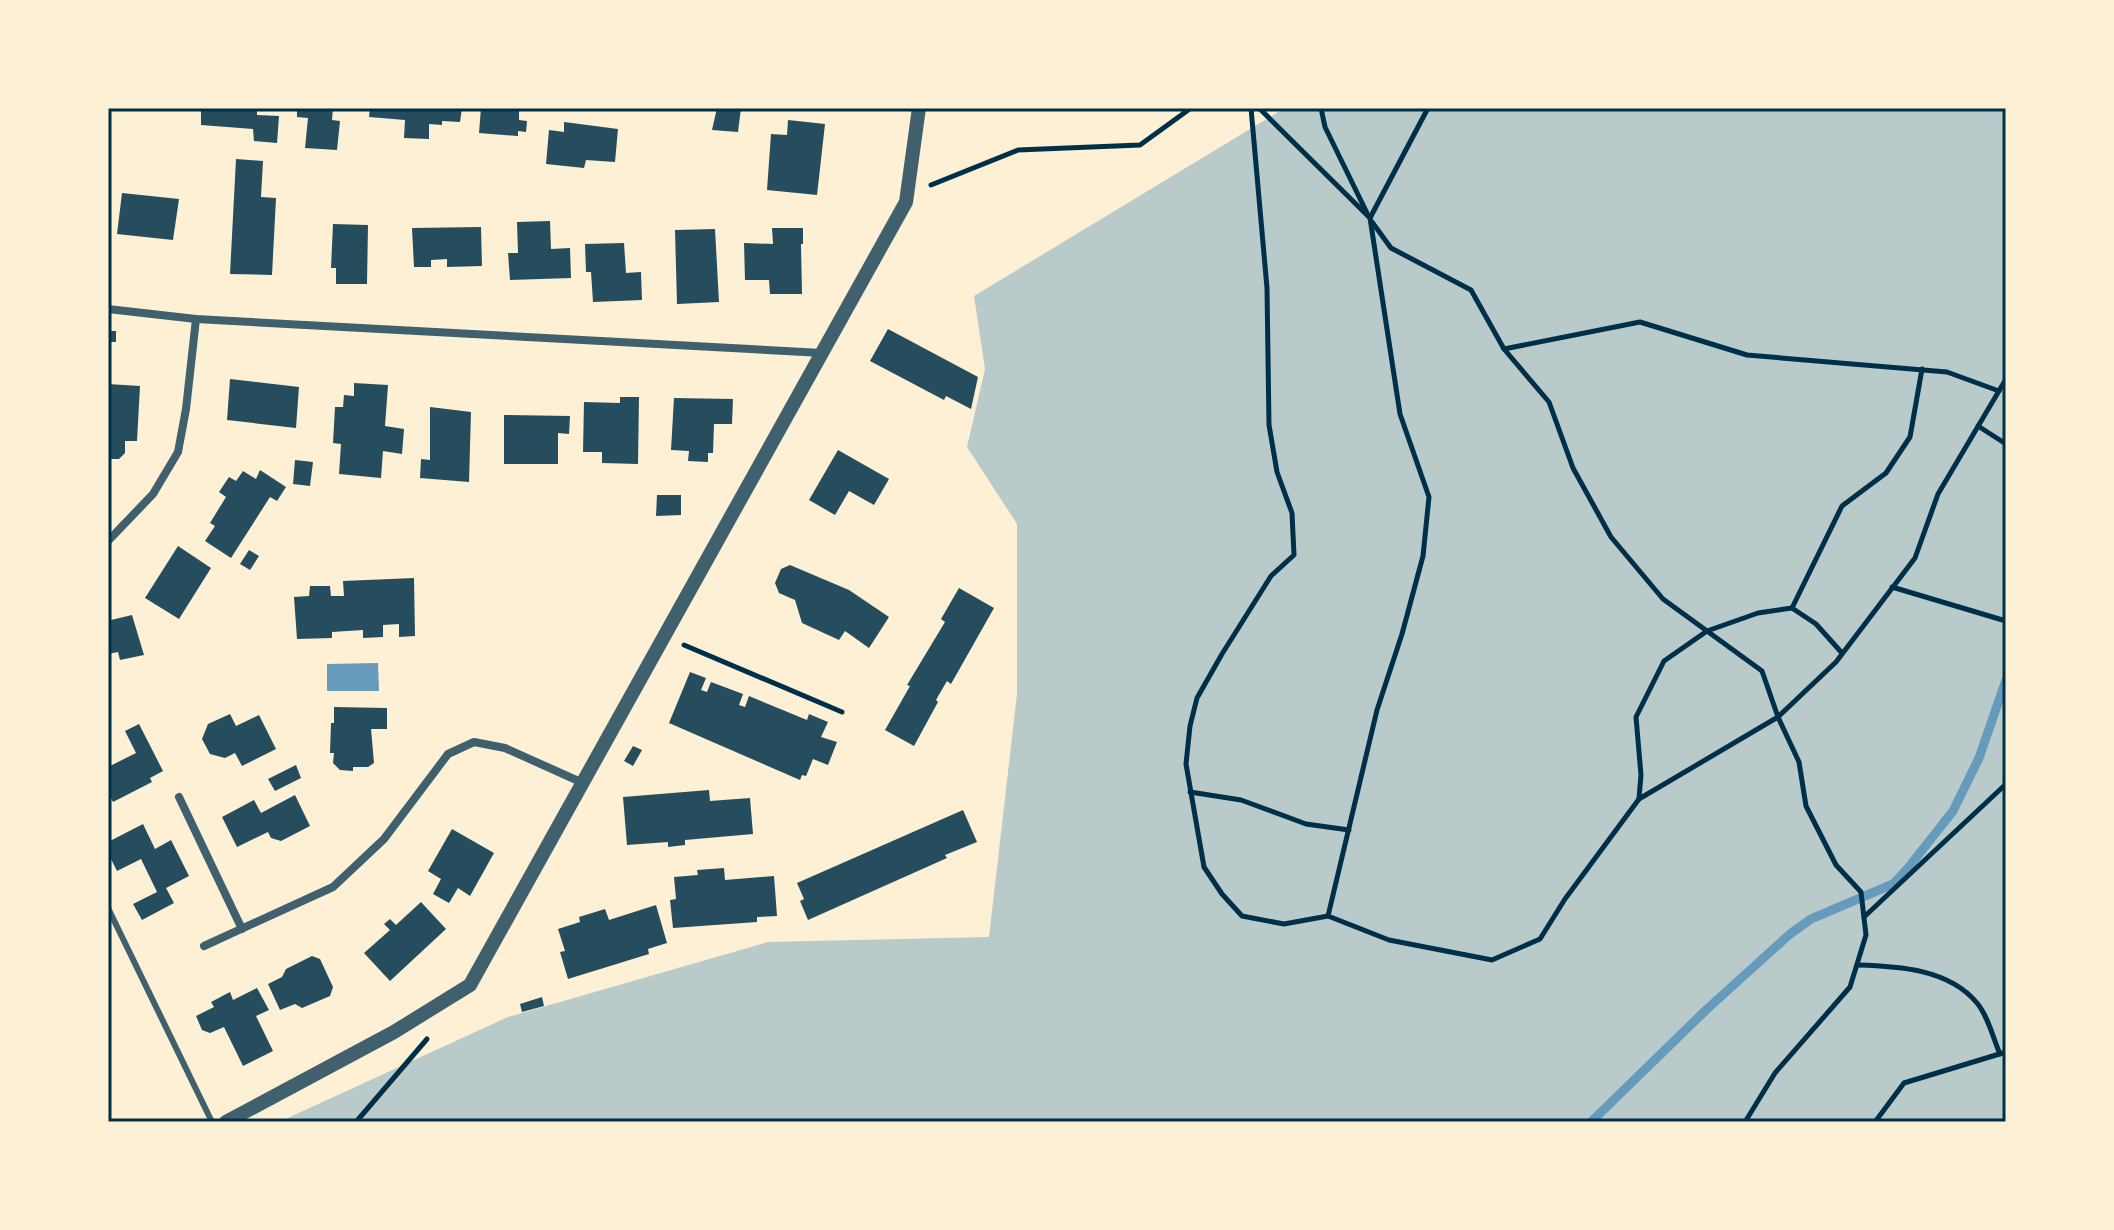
<svg xmlns="http://www.w3.org/2000/svg" width="2114" height="1230" viewBox="0 0 2114 1230" font-family="Arial,sans-serif">
	<style>
		.green { fill: #b9caca }
		.water { fill: #669bbc }
		.lines { fill: none; stroke-linecap: round; stroke-linejoin: round }
		.stream { stroke: #669bbc; stroke-width: 9 }
		.building { fill: #264d5e }
		.path { stroke: #003049; stroke-width: 5 }
		.service { stroke: #3f606c; stroke-width: 6 }
		.minor { stroke: #3f606c; stroke-width: 8 }
		.tertiary { stroke: #3f606c; stroke-width: 14 }
		.neatline { fill: none; stroke: #003049; stroke-width: 3 }
	</style>
	<rect width="100%" height="100%" fill="#fdf0d5"/>
	<path class="green" d="M1285,108H2006V1122H279L508,1017L768,942L989,937L1017,694V524L967,447L985,369L974,296Z"/>
	<path class="water" d="M378,663L379,691H327V664Z"/>
	<g class="lines">
		<path class="stream" d="M1591,1122L1706,1010L1790,934L1811,919L1893,884L1908,868L1953,811L1979,758L2006,680"/>
	</g>
	<g class="building">
		<path d="M201,108H257V115L279,116L277,143L254,141L253,129L201,125Z"/>
		<path d="M297,108H333L332,120L340,121L337,150L305,148L308,118L297,117Z"/>
		<path d="M370,108H462L460,122L442,121V125L429,124V139L404,138L405,120L369,117Z"/>
		<path d="M481,108H519V120L527,121L526,132L518,131V136L479,133Z"/>
		<path d="M717,108H741L738,132L712,130Z"/>
		<path d="M788,120L825,124L817,195L767,190L771,134L787,135Z"/>
		<path d="M564,122L618,129L615,162L586,160L584,168L546,164L549,130L564,132Z"/>
		<path d="M236,159L263,161L261,197L276,198L272,275L230,274Z"/>
		<path d="M122,193L179,199L173,240L117,234Z"/>
		<path d="M550,221L551,249L570,248L571,278L510,280L508,253H518L517,222Z"/>
		<path d="M333,224L368,225L367,284H336V268H331Z"/>
		<path d="M481,227L482,266L447,267V259L431,260V267H414L412,228Z"/>
		<path d="M772,228H803V244H801L802,294H770L769,280H745L744,243L773,244Z"/>
		<path d="M715,229L719,302L677,304L675,230Z"/>
		<path d="M624,243L626,273L641,272L642,300L593,302L591,272H586L585,244Z"/>
		<path d="M888,329L978,377L971,409L946,396L944,400L870,361Z"/>
		<rect x="108" y="331" width="8" height="11"/>
		<path d="M230,379L299,387L296,428L227,420Z"/>
		<path d="M354,383L388,385L385,426L404,429L402,454L383,451L381,478L339,474L341,444L333,443L335,407H343L344,395L354,396Z"/>
		<path d="M108,384L140,386L137,441H125V453L119,459H108Z"/>
		<path d="M620,397H639L638,464L602,463V452H583L584,402L620,403Z"/>
		<path d="M674,398L733,399L732,424H714L713,453H708V462L688,461L689,451L671,450Z"/>
		<path d="M430,407L471,412L469,482L420,478L421,459L430,460Z"/>
		<path d="M504,415L570,416L569,434L558,433V464H504Z"/>
		<path d="M838,450L889,479L874,505L849,491L835,515L809,500Z"/>
		<path d="M295,460L313,462L310,486L293,484Z"/>
		<path d="M260,470L286,487L277,501L270,497L231,558L205,541L215,526L210,523L226,497L219,492L229,477L236,481L243,471L256,479Z"/>
		<path d="M657,495H681V515L656,516Z"/>
		<path d="M178,546L211,568L179,619L145,598Z"/>
		<path d="M249,550L259,556L250,570L240,564Z"/>
		<path d="M790,565L849,590L889,617L869,648L845,631L839,640L802,623L795,600L779,593L775,583L781,569Z"/>
		<path d="M414,578L415,636L399,637V624L383,625V637L363,638V630L332,632V638L297,639L294,597L309,596L310,586H330L331,596H344L343,581Z"/>
		<path d="M959,588L994,608L951,684L947,681L940,693L936,700L938,702L914,746L885,730L910,686L907,685L945,622L941,619Z"/>
		<path d="M108,611L111,620L132,615L144,655L120,660L118,652L108,654Z"/>
		<path d="M690,672L706,678L701,690L707,692L711,682L743,694L739,705L745,707L749,696L807,720L809,714L828,722L821,737L837,742L828,765L813,759L806,776L802,775L800,780L669,723Z"/>
		<path d="M334,707L387,708V729H371L374,763L368,767H353V771L340,770L333,763L334,753H330L331,723H334Z"/>
		<path d="M230,714L236,726L259,715L276,749L242,766L235,753L225,758L210,754L202,739L208,724Z"/>
		<path d="M139,724L163,771L150,778L152,782L113,802L111,798L108,799V767L136,753L125,731Z"/>
		<path d="M633,746L642,750L633,766L624,761Z"/>
		<path d="M296,765L301,778L275,791L268,779Z"/>
		<path d="M709,790L710,801L750,798L753,834L685,840V845L668,847V842L627,845L623,797Z"/>
		<path d="M295,795L310,826L281,841L271,838L268,832L237,847L222,817L254,800L261,813Z"/>
		<path d="M963,810L977,842L945,855L947,858L808,920L800,901L804,899L797,883Z"/>
		<path d="M143,824L155,849L171,840L189,876L166,888L174,903L142,920L133,904L157,892L141,859L117,871L108,853V842Z"/>
		<path d="M452,829L494,853L470,896L458,888L449,903L433,894L441,879L428,871Z"/>
		<path d="M724,868L725,880L774,876L777,916L757,917V922L673,928L670,900L676,899L674,877L698,875L697,870Z"/>
		<path d="M421,902L446,929L390,981L364,953L390,930L384,924L390,919L396,925Z"/>
		<path d="M656,905L667,943L648,949L649,954L568,979L560,952L565,951L558,929L580,922L579,917L605,909L609,920Z"/>
		<path d="M312,956L320,959L333,987L330,996L302,1008L295,1004L280,1010L268,984L282,977L286,969Z"/>
		<path d="M257,988L269,1010L256,1016L273,1051L243,1066L224,1027L210,1033L202,1030L196,1016L214,1007L211,1002L230,992L233,1000Z"/>
		<path d="M542,997L544,1006L522,1012L520,1004Z"/>
	</g>
	<g class="lines">
		<g class="path">
			<path d="M1251,108L1267,288L1269,425L1277,472L1292,513L1294,555L1271,576L1222,654L1197,698L1190,726L1186,764L1204,867L1222,894L1242,916L1284,924L1328,916"/>
			<path d="M1259,108L1370,218L1400,414L1429,497L1423,556L1402,634L1377,710L1328,916L1389,940L1492,960L1540,939L1565,899L1639,799L1778,717L1836,662L1915,558L1938,494L2006,379"/>
			<path d="M1321,108L1325,127L1367,213"/>
			<path d="M931,185L1018,150L1140,145L1191,108"/>
			<path d="M1370,218L1428,108"/>
			<path d="M1372,222L1391,248L1471,290L1504,349L1549,402L1573,468L1611,537L1663,599L1762,671L1778,717L1799,762L1806,806L1836,865L1861,892L1866,935L1850,987L1775,1073L1745,1122"/>
			<path d="M1504,349L1640,322L1747,355L1947,372L1999,391"/>
			<path d="M1978,426L2006,444"/>
			<path d="M1892,587L2006,621"/>
			<path d="M1792,608L1842,506L1886,473L1910,437L1922,369"/>
			<path d="M684,645L842,712"/>
			<path d="M1190,792L1241,800L1306,824L1349,830"/>
			<path d="M1639,798L1641,775L1636,717L1664,661L1707,631L1758,613L1792,608L1816,624L1842,653"/>
			<path d="M1864,917L2006,784"/>
			<path d="M1857,965C1898,966 1949,969 1977,1003C1988,1016 1993,1038 2000,1054"/>
			<path d="M356,1122L427,1039"/>
			<path d="M1875,1122L1904,1083L2006,1052"/>
		</g>
		<path class="service" d="M108,908L212,1122"/>
		<g class="minor">
			<path d="M108,309L196,319L822,353"/>
			<path d="M108,541L153,494L178,452L186,409L196,319"/>
			<path d="M179,797L242,929"/>
			<path d="M204,946L333,887L384,839L448,754L474,742L505,748L583,783"/>
		</g>
		<path class="tertiary" d="M226,1122L394,1032L470,985L906,202L919,108"/>
	</g>
	<rect width="2114" height="1230" fill="none" stroke="#fdf0d5" stroke-width="220"/>
	<rect x="110" y="110" width="1894" height="1010" class="neatline"/>
</svg>
